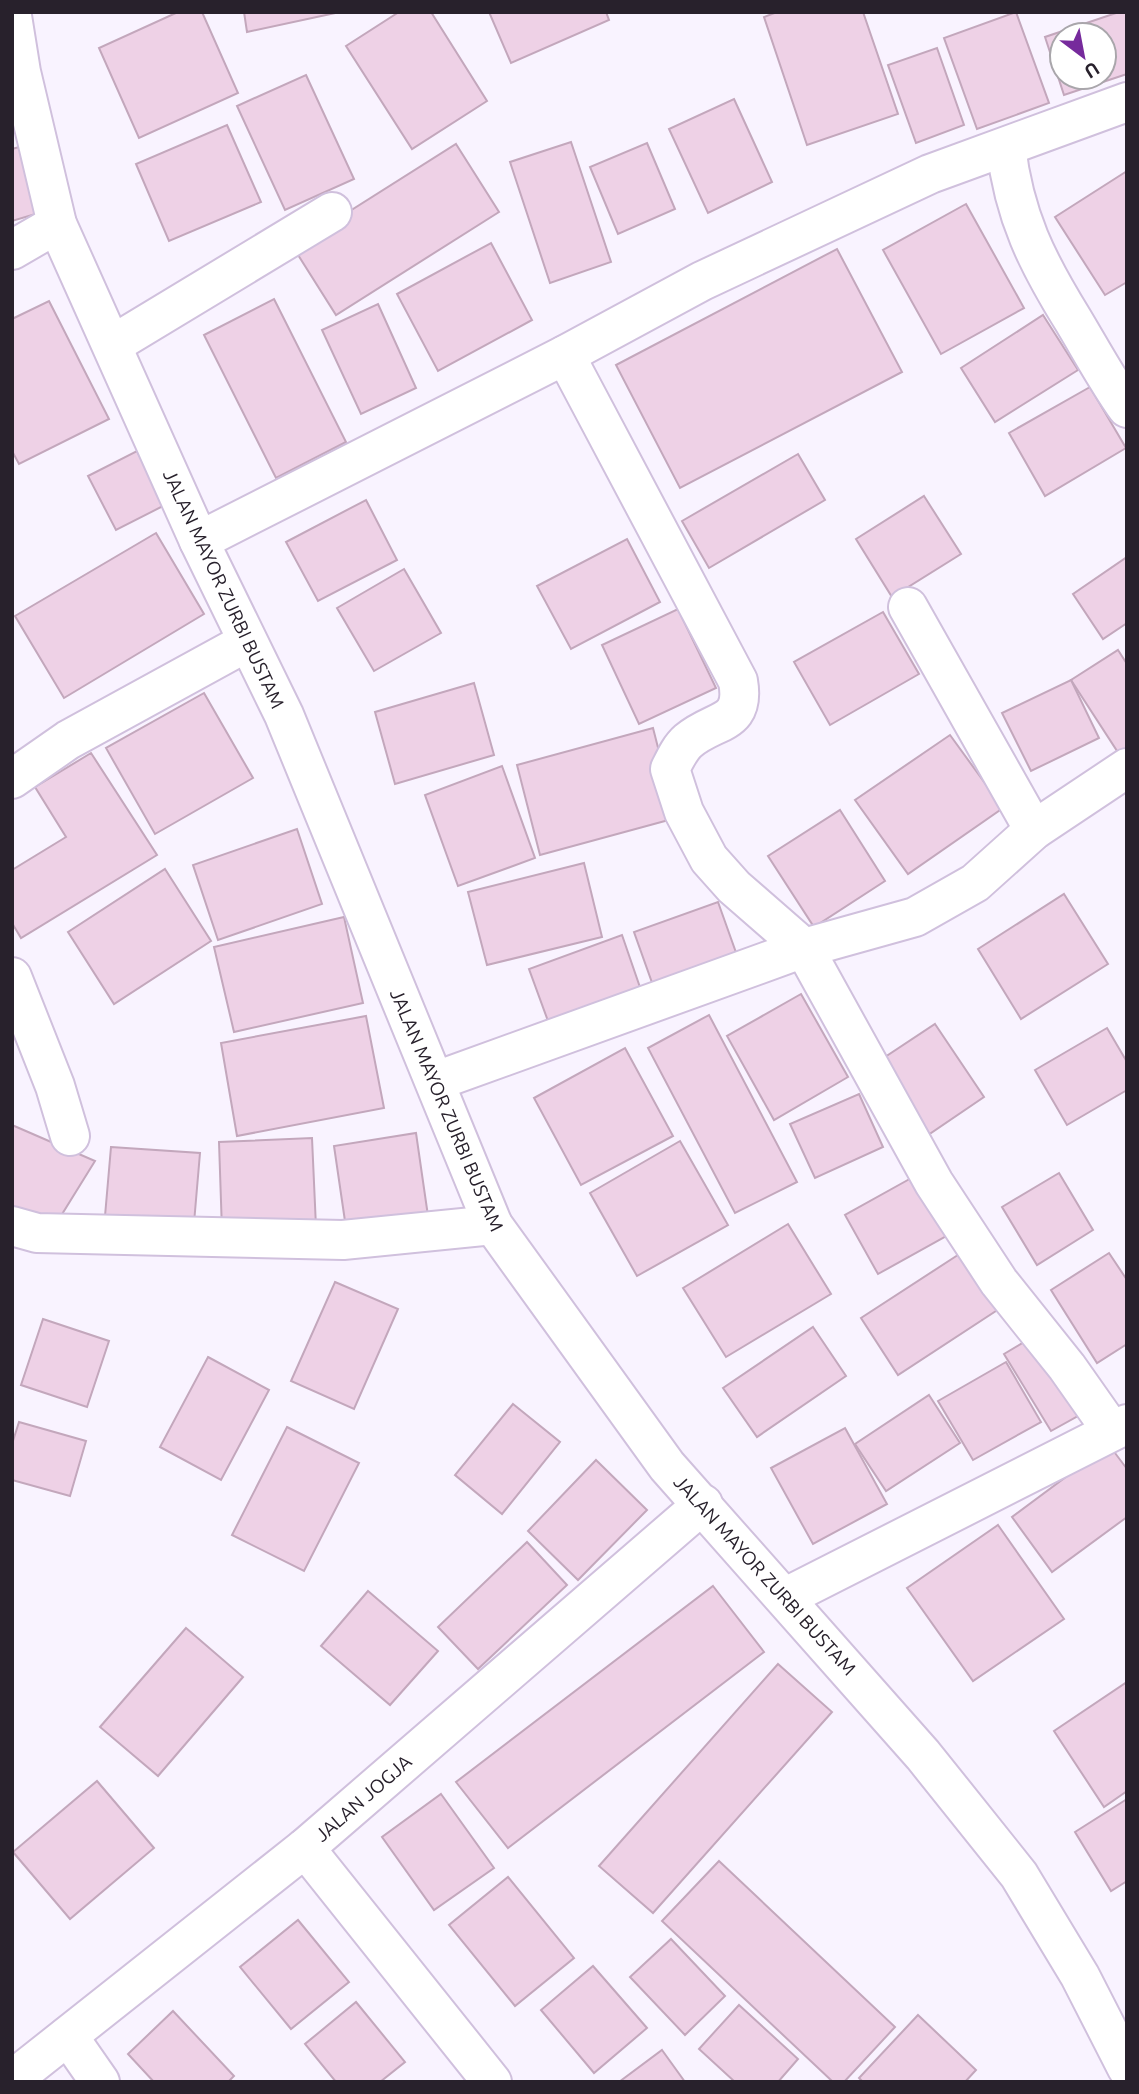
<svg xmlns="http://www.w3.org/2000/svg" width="1139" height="2094" viewBox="0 0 1139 2094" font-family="Ubuntu,sans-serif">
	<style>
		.building { fill: #eed1e6; stroke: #c3a7bc; stroke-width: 2; fill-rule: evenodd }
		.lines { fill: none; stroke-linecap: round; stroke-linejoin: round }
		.minor-casing { stroke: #d0c0dd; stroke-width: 42 }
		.minor { stroke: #fff; stroke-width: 38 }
		.labels { text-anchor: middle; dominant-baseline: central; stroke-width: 7; stroke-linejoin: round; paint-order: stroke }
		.street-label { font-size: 19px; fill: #28212c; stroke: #fff }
	</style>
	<rect width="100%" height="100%" fill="#f9f3ff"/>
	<g class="building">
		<path d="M178,12H202L238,93L139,138L99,48Z"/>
		<path d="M244,12H340L247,32Z"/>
		<path d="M399,12H431L487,101L412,149L346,46Z"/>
		<path d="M489,12H606L609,20L511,63Z"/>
		<path d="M777,12H863L898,114L807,145L764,17Z"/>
		<path d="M1016,12L1049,103L977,129L944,38Z"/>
		<path d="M1119,12H1127V74L1064,95L1045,37ZM1062,35H1104V77H1062Z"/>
		<path d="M937,48L964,125L916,143L888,65Z"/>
		<path d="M306,75L354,179L285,210L237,106Z"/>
		<path d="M734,99L772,182L708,213L669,129Z"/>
		<path d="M227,125L261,202L169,241L136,164Z"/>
		<path d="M571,142L611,262L550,283L510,162Z"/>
		<path d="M647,143L675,209L618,234L590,167Z"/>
		<path d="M456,144L499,212L336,315L293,247Z"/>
		<path d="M19,147L39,213L12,221V149Z"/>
		<path d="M1127,171V282L1105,295L1055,217Z"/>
		<path d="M966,204L1024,308L941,354L883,250Z"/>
		<path d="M491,243L532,320L438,371L397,294Z"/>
		<path d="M837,249L902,372L680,488L616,365Z"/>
		<path d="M274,299L346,442L276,478L204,335Z"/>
		<path d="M49,301L109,419L19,464L12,451V319Z"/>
		<path d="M378,304L416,388L361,414L322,330Z"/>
		<path d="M1043,315L1078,370L995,422L961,368Z"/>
		<path d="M1090,387L1126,448L1045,496L1009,433Z"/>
		<path d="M137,451L165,505L116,530L88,476Z"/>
		<path d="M798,454L825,500L709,568L682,521Z"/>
		<path d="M924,496L961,554L892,597L856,539Z"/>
		<path d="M366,500L397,560L318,601L286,542Z"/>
		<path d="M156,533L204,614L64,698L15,616Z"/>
		<path d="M627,539L660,602L571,649L537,586Z"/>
		<path d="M1127,557V623L1103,639L1073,594Z"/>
		<path d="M404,569L441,633L374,671L337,608Z"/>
		<path d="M678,609L716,688L639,724L602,645Z"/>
		<path d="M883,612L919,674L830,725L794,662Z"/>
		<path d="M1118,650L1127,664V753L1121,757L1071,680Z"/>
		<path d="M1071,680L1099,738L1031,771L1002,713Z"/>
		<path d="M474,683L494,755L395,784L375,712Z"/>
		<path d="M204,693L253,778L155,834L106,748Z"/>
		<path d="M653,728L676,818L540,855L517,765Z"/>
		<path d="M950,735L1003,808L908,874L855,800Z"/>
		<path d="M91,753L157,855L21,938L12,923V870L66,837L35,787Z"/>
		<path d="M502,766L535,858L458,886L425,795Z"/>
		<path d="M840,810L885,881L814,927L768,856Z"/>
		<path d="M297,829L322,904L218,940L193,865Z"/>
		<path d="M584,863L602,937L487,965L468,892Z"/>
		<path d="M165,869L211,941L114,1004L68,932Z"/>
		<path d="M1064,894L1108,964L1021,1019L978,949Z"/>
		<path d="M718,902L739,961L655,991L634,932Z"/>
		<path d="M344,917L363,1003L234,1032L214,947Z"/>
		<path d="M622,935L644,999L552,1032L529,969Z"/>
		<path d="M801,994L848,1077L774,1120L727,1036Z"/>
		<path d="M709,1015L797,1182L735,1213L648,1048Z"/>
		<path d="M366,1016L384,1108L237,1136L221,1043Z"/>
		<path d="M935,1024L984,1097L928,1135L879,1061Z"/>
		<path d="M1107,1028L1127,1062V1090L1067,1125L1035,1070Z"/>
		<path d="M625,1048L673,1136L581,1185L534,1098Z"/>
		<path d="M859,1094L883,1147L815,1178L790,1124Z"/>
		<path d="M12,1125L95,1161L59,1219L12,1206Z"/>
		<path d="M416,1133L428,1216L346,1228L334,1146Z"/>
		<path d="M312,1138L316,1227L222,1231L219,1142Z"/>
		<path d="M680,1141L728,1225L637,1276L590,1193Z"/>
		<path d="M111,1147L200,1153L194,1223L105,1216Z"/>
		<path d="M1059,1173L1093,1230L1037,1265L1002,1207Z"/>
		<path d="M915,1176L948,1235L878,1274L845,1215Z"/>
		<path d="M788,1224L831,1294L726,1357L683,1288Z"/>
		<path d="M964,1251L1002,1307L898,1375L861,1318Z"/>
		<path d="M1109,1253L1127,1280V1344L1097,1363L1051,1290Z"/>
		<path d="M335,1282L398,1309L354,1409L291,1381Z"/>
		<path d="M43,1319L109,1341L87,1407L21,1385Z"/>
		<path d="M813,1327L846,1376L757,1437L723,1388Z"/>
		<path d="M1039,1333L1085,1412L1051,1431L1004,1354Z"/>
		<path d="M208,1357L269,1390L221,1480L160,1447Z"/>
		<path d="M1006,1362L1041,1422L973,1460L938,1401Z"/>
		<path d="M929,1395L960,1443L886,1491L855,1444Z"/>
		<path d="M513,1404L560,1442L502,1514L455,1475Z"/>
		<path d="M19,1422L86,1441L70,1496L12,1480V1444Z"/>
		<path d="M287,1427L359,1463L304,1571L232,1535Z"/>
		<path d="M845,1428L887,1504L813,1544L771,1468Z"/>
		<path d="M1109,1445L1127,1469V1517L1052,1572L1012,1517Z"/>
		<path d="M596,1460L647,1510L578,1580L528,1531Z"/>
		<path d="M998,1525L1064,1619L973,1681L907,1588Z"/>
		<path d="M527,1542L567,1585L478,1669L438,1627Z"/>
		<path d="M713,1586L764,1652L508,1848L456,1782Z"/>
		<path d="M368,1591L438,1651L390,1705L321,1646Z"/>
		<path d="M186,1628L243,1677L158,1776L100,1727Z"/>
		<path d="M778,1664L832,1712L653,1913L599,1866Z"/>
		<path d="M1127,1682V1791L1104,1807L1054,1731Z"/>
		<path d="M97,1781L154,1848L70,1919L13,1852Z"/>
		<path d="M441,1794L494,1868L434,1910L382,1837Z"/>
		<path d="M1127,1799V1881L1111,1891L1075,1832Z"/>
		<path d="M719,1861L895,2027L844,2082H833L662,1921Z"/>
		<path d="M508,1877L574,1958L515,2006L449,1925Z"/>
		<path d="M298,1920L349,1982L291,2029L240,1967Z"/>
		<path d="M671,1939L725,1996L685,2035L630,1977Z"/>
		<path d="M593,1966L647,2028L594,2073L541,2010Z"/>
		<path d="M356,2002L405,2062L380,2082H336L305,2044Z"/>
		<path d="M739,2005L798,2059L778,2082H735L699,2049Z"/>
		<path d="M173,2011L234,2076L228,2082H154L128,2054Z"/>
		<path d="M918,2015L976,2070L965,2082H863L859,2078Z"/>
		<path d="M662,2050L685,2082H619Z"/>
	</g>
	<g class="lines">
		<defs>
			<g id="minor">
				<path d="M12,16L21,72L57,224L199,541L284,715L493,1225L667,1466L923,1755L1019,1875L1080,1976L1127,2068"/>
				<path d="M1006,147C1014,216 1037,262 1073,320C1091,350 1107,380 1127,408"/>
				<path d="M12,250L57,224"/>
				<path d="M112,345L332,212"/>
				<path d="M565,355L738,681C746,726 715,718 688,741C680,748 675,759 670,769L684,812L709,859L734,887L804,948L934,1183L999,1282L1067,1367L1112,1431"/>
				<path d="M199,541L565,355L702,281L930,174L1127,102"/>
				<path d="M908,607L1034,830"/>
				<path d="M12,779L68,740L247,642"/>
				<path d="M12,977L55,1086L70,1136"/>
				<path d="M436,1081L804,948L915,917L975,883L1034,830L1127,768"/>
				<path d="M12,1226L37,1233L343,1240L493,1225"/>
				<path d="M786,1597L1127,1424"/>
				<path d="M305,1848L492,2082"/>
				<path d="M68,2036L100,2082"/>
				<path d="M12,2080L305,1848L703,1504"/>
			</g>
		</defs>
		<use href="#minor" class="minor-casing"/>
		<use href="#minor" class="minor"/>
	</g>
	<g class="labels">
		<g class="street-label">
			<text transform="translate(224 589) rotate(65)">JALAN MAYOR ZURBI BUSTAM</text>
			<text transform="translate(447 1110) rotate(67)">JALAN MAYOR ZURBI BUSTAM</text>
			<text transform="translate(765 1575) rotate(48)">JALAN MAYOR ZURBI BUSTAM</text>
			<text transform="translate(363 1798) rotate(-41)">JALAN JOGJA</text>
		</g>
	</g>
	<rect width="1139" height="2094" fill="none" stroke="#28212c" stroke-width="28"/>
	<g transform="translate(1083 56) rotate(148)"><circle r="33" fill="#ffffff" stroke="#a9a6ab" stroke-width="2"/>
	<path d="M0-5L12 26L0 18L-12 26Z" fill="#762a9c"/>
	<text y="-10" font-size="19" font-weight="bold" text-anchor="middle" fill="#28212c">U</text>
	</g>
</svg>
